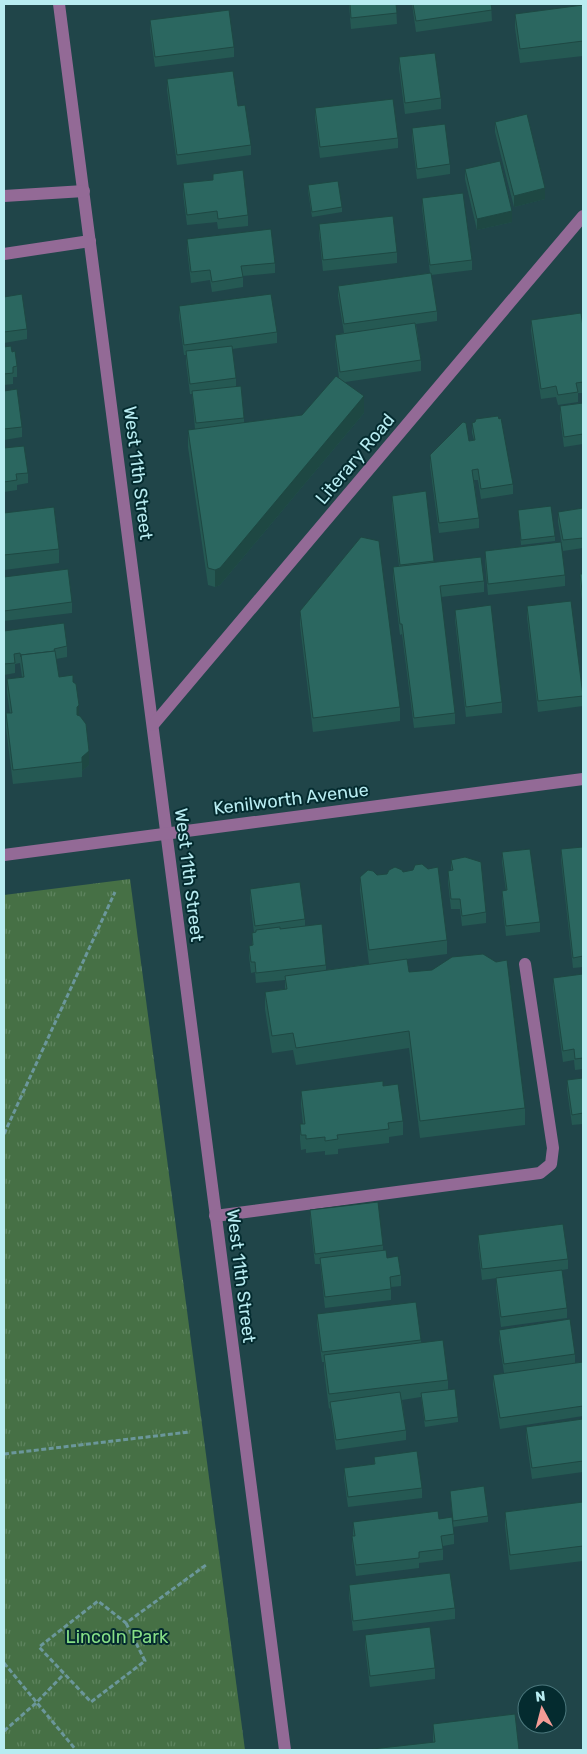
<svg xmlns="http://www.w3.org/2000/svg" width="587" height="1754" viewBox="0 0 587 1754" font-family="Rubik,sans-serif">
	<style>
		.park { fill: url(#park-tufts) }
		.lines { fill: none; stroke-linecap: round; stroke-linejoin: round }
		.path { stroke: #6b979b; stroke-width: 3; stroke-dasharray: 5 2.5; stroke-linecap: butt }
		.minor { stroke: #936a96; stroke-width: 12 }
		.wall { fill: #255953 }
		.shaded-wall { fill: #1e4843 }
		.building { fill: #2b6760; stroke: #1e4843 }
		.labels { text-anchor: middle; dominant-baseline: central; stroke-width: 4; stroke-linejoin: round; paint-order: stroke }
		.street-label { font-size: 18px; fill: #b8ecf1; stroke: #042b2f }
		.park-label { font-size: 18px; fill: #86de86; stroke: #042b2f }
	</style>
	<defs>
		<pattern id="park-tufts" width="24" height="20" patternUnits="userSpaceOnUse" patternTransform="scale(1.25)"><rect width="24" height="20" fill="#467045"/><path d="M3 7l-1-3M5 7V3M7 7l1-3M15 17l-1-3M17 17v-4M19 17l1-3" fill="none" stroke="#5f8560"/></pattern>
	</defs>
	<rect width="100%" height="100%" fill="#204549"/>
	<path class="park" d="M130,879L245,1750H4V895Z"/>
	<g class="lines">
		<g class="path">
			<path d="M4,1134L115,892"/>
			<path d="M4,1454L189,1432"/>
			<path d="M126,1623L145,1661L91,1702L39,1647L98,1601L126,1623L206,1565"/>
			<path d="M4,1663L76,1750"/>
			<path d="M4,1731L36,1703L64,1674"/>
		</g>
		<g class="minor">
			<path d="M59,4L285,1750"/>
			<path d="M4,196L84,191"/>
			<path d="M4,254L90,241"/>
			<path d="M153,725L583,216"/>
			<path d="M4,855L583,779"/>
			<path d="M215,1216L540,1173L551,1164L553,1148L525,964"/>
		</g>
	</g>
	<g class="wall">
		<path d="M349,4H396L397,24L351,29Z"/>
		<path d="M412,4H491L492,21L416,32Z"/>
		<path d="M583,5V56L520,63L515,28V14Z"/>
		<path d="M150,20L234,47V57L155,67L150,31Z"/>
		<path d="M399,57L441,98V109L405,114L399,68Z"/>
		<path d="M167,79L238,106L251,145V155L177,165L167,90Z"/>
		<path d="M315,108L398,138V148L320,158L315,118Z"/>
		<path d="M495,122L545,199L514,207L495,132Z"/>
		<path d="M412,128L450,164V174L417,179L412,138Z"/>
		<path d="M465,169L512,222L477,230L465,179Z"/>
		<path d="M213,174L248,215V226L218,229L217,222L187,225L183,194V183L213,180Z"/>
		<path d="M308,185L342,207V212L312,217L308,191Z"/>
		<path d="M422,198L472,260V270L431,275L437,311V321L416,324L421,360V371L345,382L364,413L220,585L215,587L208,585L188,447V430L195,429L192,394H190L186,362V355H184L179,317V306L277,332V343L232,349L236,378V387L244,418V423L302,415L339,378L335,345V335L344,333L338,296V286L430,273L422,208Z"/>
		<path d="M319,224L397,252V263L323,271L319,234Z"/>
		<path d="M187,239L275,263V273L243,276V287L212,292L210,280L191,283L187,249Z"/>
		<path d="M4,297L27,329V339L4,343Z"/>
		<path d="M531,320L583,327V393H578V402L558,405L556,397L541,399L531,331Z"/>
		<path d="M4,347L12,352L17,366V377H13V384L4,385Z"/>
		<path d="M4,391L22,427V437L4,440Z"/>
		<path d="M583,403V444L564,447L560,417V406Z"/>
		<path d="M472,423L513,484V494L481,499L478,480H474L479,518V528L439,533L430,466V455L469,441L474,440L472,433Z"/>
		<path d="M4,448L28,473V483L17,485V490L4,492Z"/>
		<path d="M426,491L434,563L484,581V592L441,597L455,713V724L414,728L402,634L400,635L393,578V567L399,566L392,506V496Z"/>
		<path d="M583,508V548L563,551L558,522V512Z"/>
		<path d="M518,510L555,536V541L521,545Z"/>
		<path d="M4,513L59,549V563L4,570Z"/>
		<path d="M485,551L565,575V586L488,595L485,561Z"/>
		<path d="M580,574H583V609L580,584Z"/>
		<path d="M4,577L72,602V613L4,621Z"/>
		<path d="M527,606L583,696V706L538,712L527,617Z"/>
		<path d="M455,610L502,702V713L466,717L455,620Z"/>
		<path d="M300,611L400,707V721L313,732L300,625Z"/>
		<path d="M4,631L67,646V657L56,659L59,677L79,716L89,765L82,771V777L13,784L6,728V713H10L7,693V679L22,677L20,663L15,664V673L4,675Z"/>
		<path d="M583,847V967L573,968L561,860V849Z"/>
		<path d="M502,852L540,922V932L506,936L502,901V891H506L502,862Z"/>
		<path d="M451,860L486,912V923L462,926L460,909H451L448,882V871H451Z"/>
		<path d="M403,872L447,940V954L407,959L409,972L525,1108V1125L420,1138L409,1048L296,1065L293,1050L272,1053L265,1009V992L285,989V980L256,983L255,972L251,973L249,956V946H252V933H254L250,899V889L305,919V926L326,965V970L369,964L360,891V877Z"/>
		<path d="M583,974V1069L575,1070L574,1060L563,1062L553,988V978Z"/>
		<path d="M583,1078V1124L572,1125L567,1090V1080Z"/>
		<path d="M383,1086L403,1121V1135L389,1137V1143L338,1149V1154L325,1155V1151L306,1153V1149L301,1150L300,1139V1124H303L301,1105V1091Z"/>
		<path d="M310,1210L383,1245V1250L387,1258L401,1275V1286L391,1287V1300L325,1308L320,1264H315L310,1220Z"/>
		<path d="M478,1235L568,1259V1269L562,1270L567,1308V1318L501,1327L496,1289V1278L520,1275L482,1280L478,1245Z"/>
		<path d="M317,1314L421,1340V1343L448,1380V1390L458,1417V1422L425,1427L421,1397L402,1400L406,1430V1440L336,1450L330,1408L329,1409L324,1369V1362H322L317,1325Z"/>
		<path d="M499,1330L575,1354V1363L583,1362V1416L500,1429L493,1385V1375L504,1373L499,1340Z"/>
		<path d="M583,1419V1472L532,1479L526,1437V1427Z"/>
		<path d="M374,1457L422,1488V1498L348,1507L344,1478V1468L374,1464Z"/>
		<path d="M450,1491L488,1516V1522L453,1527Z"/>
		<path d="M583,1502V1561L510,1570L505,1526V1512Z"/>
		<path d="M439,1519L454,1534V1544L443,1546V1560L419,1563V1568L356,1576L352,1546V1536H353V1522Z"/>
		<path d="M349,1585L455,1608V1619L353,1631L349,1596Z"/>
		<path d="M365,1635L435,1668V1679L370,1687L365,1646Z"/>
		<path d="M433,1724L519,1750L433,1742Z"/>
	</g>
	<g class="shaded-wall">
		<path d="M545,188V199L514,207V196Z"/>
		<path d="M512,211V222L477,230V219Z"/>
		<path d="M364,396V413L220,585L215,587V570Z"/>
		<path d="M79,705V719L77,722V707Z"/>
		<path d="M89,751V765L82,771V757Z"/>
	</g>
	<g class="building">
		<path d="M350,4H396L397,13L351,18Z"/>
		<path d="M413,4H491L492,10L416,21Z"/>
		<path d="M583,5V41L520,49L515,14Z"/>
		<path d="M229,10L234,47L155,57L150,20Z"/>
		<path d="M435,53L441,98L405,103L399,57Z"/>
		<path d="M233,71L238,106L245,105L251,145L177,155L167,79Z"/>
		<path d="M393,99L398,138L320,147L315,108Z"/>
		<path d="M527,114L545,188L514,196L495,122Z"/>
		<path d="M445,124L450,164L417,169L412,128Z"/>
		<path d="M500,161L512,211L477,219L465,169Z"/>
		<path d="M243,170L248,215L218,219L217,211L187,215L183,183L213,180V174Z"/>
		<path d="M338,181L342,207L312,212L308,185Z"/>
		<path d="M463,193L472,260L430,265L422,198Z"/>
		<path d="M393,216L397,252L323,260L319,224Z"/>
		<path d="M271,229L275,263L241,266L243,277L212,282L210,270L191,272L187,239Z"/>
		<path d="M431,273L437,311L344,324L338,286Z"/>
		<path d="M22,294L27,329L4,332V297Z"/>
		<path d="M271,294L277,332L184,345L179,306Z"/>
		<path d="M581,313L583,327V382L576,383L578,392L558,395L556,386L541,389L531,320Z"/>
		<path d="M415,323L421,360L340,372L335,335Z"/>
		<path d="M11,346L12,352L15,351L17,366L13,367V373L4,374V347Z"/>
		<path d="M232,346L236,378L190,384L186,351Z"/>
		<path d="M336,376L364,396L220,568L215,570L208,568L188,430L302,415Z"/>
		<path d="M241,386L244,418L196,423L192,391Z"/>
		<path d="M17,389L22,427L4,429V391Z"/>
		<path d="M583,403V434L564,437L560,406Z"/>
		<path d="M498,416L499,419L501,418L513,484L481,489L478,469L472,470L479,518L439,523L430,455L463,422L466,423L469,441L475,440L472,423L475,422L476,419Z"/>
		<path d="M24,446L28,473L16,474L17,480L4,482V448Z"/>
		<path d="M426,491L434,561L400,565L392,496Z"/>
		<path d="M551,506L555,536L521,540L518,510Z"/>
		<path d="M54,507L59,549L4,555V513Z"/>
		<path d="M583,508V538L563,540L558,512Z"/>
		<path d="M361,537L379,541L400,707L313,718L300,611Z"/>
		<path d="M561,542L565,575L488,584L485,551Z"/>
		<path d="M481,557L484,581L440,586L455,713L414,718L402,624H400L393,567Z"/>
		<path d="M68,569L72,602L4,611V577Z"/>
		<path d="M580,574H583V599Z"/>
		<path d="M571,601L583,696L538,701L527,606Z"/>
		<path d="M491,605L502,702L466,707L455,610Z"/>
		<path d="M64,623L67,646L54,649L55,651L21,655V657L20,653L14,654L15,663L4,664V631Z"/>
		<path d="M55,651L59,677L73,675V682L76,684L79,705L77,707V715L80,716L86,724L89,751L82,757V762L13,770L6,713H12L7,679L24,677L21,655Z"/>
		<path d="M583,847V956L573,958L561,849Z"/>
		<path d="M530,849L540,922L506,926L502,891L507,890L502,852Z"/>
		<path d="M465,857L481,862L486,912L462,916L460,899H451L448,871L453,870L451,860Z"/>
		<path d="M422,864L428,869L438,867L447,940L369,950L360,877L368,870L373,871L377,875L387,874L389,870L395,867L402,870L403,872L413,870L415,865Z"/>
		<path d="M300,882L305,919L255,926L250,889Z"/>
		<path d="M322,924L326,965L256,973L255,962H251L249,946L253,945L252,933L256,932V930L280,927V929Z"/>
		<path d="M483,954L496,962L507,960L525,1108L420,1121L409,1031L296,1048L293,1033L272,1036L265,992L287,989L285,976L407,959L409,972L432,970L452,957Z"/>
		<path d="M583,974V1058L575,1059L574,1049L563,1051L553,978Z"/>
		<path d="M583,1078V1113L572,1115L567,1080Z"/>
		<path d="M383,1081V1086L398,1084L403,1121L388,1123L389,1129L337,1135L338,1139L325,1141V1137L306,1139V1135H301L300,1124H305L301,1091Z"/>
		<path d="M378,1202L383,1245L315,1254L310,1210Z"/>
		<path d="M563,1224L568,1259L482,1269L478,1235Z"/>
		<path d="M386,1250L387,1258L398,1256L401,1275L390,1277L391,1289L325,1297L320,1258Z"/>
		<path d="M562,1270L567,1308L501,1317L496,1278Z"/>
		<path d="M416,1302L421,1340L322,1352L317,1314Z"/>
		<path d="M570,1319L575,1354L504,1364L499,1330Z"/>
		<path d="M443,1340L448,1380L329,1394L324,1355Z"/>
		<path d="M583,1362V1406L500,1418L493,1375Z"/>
		<path d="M455,1389L458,1417L425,1421L421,1393Z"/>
		<path d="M400,1392L406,1430L336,1440L330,1402Z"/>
		<path d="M583,1419V1461L532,1468L526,1427Z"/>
		<path d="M417,1451L422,1488L348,1497L344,1468L375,1464L374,1457Z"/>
		<path d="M484,1486L488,1516L453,1521L450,1491Z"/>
		<path d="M583,1502V1546L510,1555L505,1512Z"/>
		<path d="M438,1511L439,1519L452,1517L454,1534L441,1536L443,1549L419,1552V1558L356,1565L352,1536H355L353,1522Z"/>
		<path d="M450,1573L455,1608L353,1621L349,1585Z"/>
		<path d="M430,1627L435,1668L370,1676L365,1635Z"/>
		<path d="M515,1714L519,1750H372V1749L435,1742L433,1724Z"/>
	</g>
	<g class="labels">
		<g class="street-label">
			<text transform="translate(355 459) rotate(-50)">Literary Road</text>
			<text transform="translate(138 473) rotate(83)">West 11th Street</text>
			<text transform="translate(291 799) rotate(-7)">Kenilworth Avenue</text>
			<text transform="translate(189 875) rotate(83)">West 11th Street</text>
			<text transform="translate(241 1276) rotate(83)">West 11th Street</text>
		</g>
		<g class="park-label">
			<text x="117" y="1637">Lincoln Park</text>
		</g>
	</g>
	<rect width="587" height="1754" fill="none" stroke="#b8ecf1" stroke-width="10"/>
	<g transform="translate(542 1709) rotate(353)"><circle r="24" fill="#042b2f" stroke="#4c787d"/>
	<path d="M0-4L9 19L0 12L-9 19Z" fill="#f59c96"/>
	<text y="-8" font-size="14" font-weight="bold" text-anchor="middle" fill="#b8ecf1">N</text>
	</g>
</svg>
